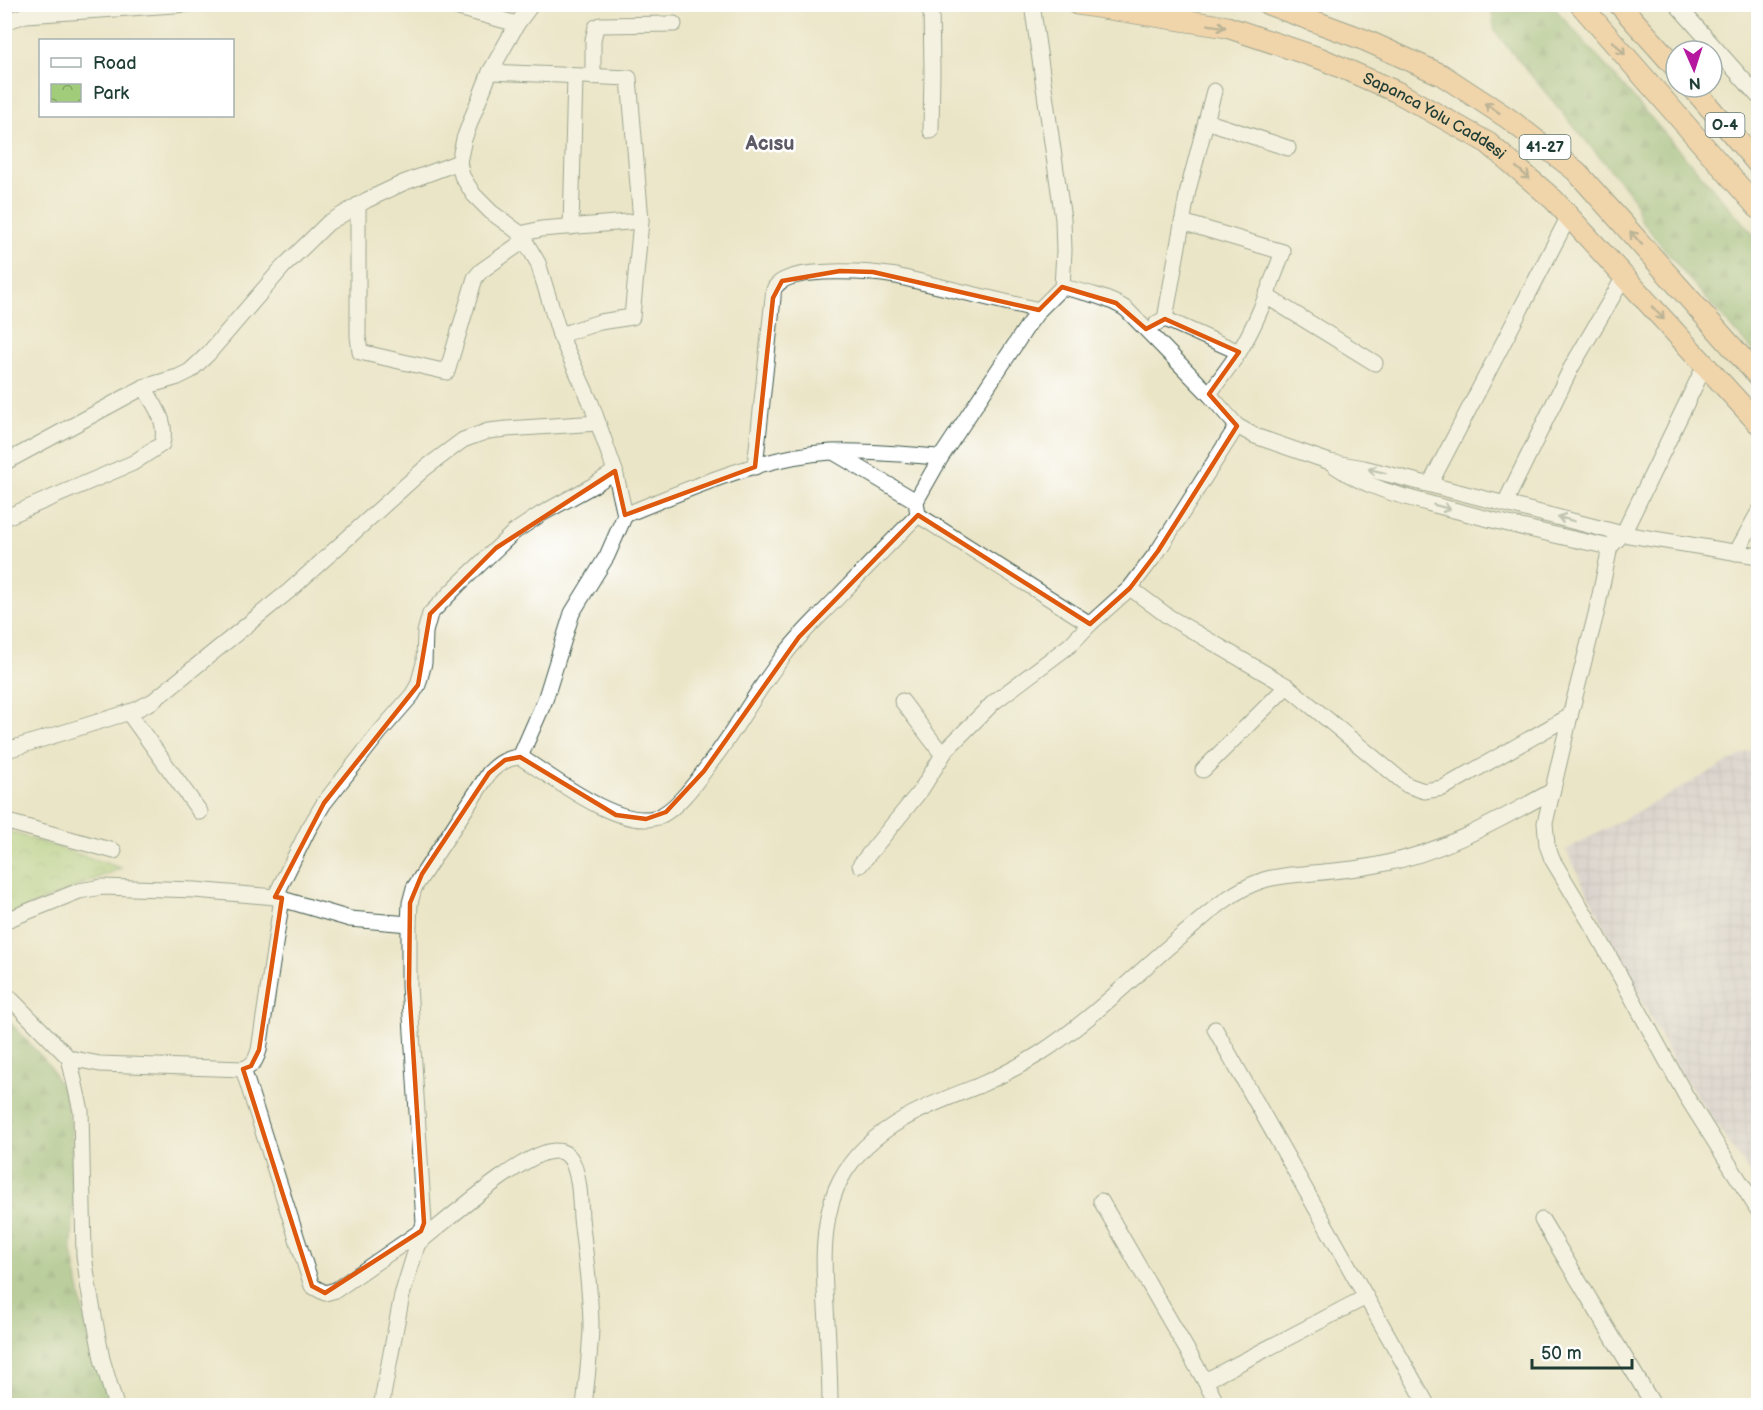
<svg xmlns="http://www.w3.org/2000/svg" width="1763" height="1410" viewBox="0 0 1763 1410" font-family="'Balsamiq Sans',sans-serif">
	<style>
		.industrial { fill: url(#industrial-grid) }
		.forest { fill: url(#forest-firs); stroke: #50764e; stroke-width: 1.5 }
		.park { fill: url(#park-crowns); stroke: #608456; stroke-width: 1.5 }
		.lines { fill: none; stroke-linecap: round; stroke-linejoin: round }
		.minor-casing { stroke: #3e564a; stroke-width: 17 }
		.highway-casing { stroke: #3e564a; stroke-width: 23 }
		.minor { stroke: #fff; stroke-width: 15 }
		.highway { stroke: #f7be88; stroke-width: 21 }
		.oneway { stroke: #80775a }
		.oneway2 { stroke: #8f9e9a }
		.marked { fill: none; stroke: #de580e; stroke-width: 4.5; stroke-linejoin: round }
		.labels { text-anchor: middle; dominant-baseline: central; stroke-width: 5; stroke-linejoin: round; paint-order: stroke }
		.shield { fill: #fff; stroke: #627771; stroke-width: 1.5 }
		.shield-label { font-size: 15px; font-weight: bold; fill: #1f3d34 }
		.street-label { font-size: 16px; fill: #1f3d34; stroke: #fff }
		.quarter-label { font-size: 20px; font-weight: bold; fill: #5d5a65; stroke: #fff }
	</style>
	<defs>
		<pattern id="industrial-grid" width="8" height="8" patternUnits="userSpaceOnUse" patternTransform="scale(1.5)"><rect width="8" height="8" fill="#c8bfd8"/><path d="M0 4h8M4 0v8" fill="none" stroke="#a29cb0"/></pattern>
		<pattern id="forest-firs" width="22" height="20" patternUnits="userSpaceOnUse" patternTransform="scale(1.5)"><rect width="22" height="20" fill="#80b069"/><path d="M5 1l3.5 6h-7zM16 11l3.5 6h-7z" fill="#689057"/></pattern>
		<pattern id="park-crowns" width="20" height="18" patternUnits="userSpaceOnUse" patternTransform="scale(1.5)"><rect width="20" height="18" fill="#a1cc79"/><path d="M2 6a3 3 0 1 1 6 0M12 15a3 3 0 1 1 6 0" fill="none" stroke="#83a764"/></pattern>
	</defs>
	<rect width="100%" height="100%" fill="#fff"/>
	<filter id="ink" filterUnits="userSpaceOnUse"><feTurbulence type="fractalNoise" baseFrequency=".0167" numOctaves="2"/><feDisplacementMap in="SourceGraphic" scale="12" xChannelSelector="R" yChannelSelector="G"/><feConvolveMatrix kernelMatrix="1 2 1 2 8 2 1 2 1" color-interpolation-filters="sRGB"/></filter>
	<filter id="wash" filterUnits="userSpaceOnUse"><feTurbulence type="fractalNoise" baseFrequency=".008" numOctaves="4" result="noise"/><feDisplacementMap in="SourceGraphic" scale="24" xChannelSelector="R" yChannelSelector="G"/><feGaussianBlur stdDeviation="1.35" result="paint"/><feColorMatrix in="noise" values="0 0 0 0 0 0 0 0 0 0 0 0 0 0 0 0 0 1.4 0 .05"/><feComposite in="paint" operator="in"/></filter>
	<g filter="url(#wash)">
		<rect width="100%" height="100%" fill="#ebe5c7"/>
		<path class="industrial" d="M1758,746V1185L1673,1062L1566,850Z"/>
		<g class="forest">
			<path d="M1491,5H1552L1758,240V357L1683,272L1640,219L1633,197L1495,32Z"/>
			<path d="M4,1016L49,1065L63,1091L71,1124L74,1187L72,1251L91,1351L111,1405H5Z"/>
		</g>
		<path class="park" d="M5,830L121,868L5,917Z"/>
	</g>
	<g filter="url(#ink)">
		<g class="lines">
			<defs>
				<g id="minor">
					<path d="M444,4L517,24L532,4"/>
					<path d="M1676,4L1758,96"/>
					<path d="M4,22L26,15L189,4"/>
					<path d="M517,24L490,72L473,115L464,139L459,162L462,176L474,195L491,212L521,234L538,263L560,335L591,403L615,471L625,515C688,489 762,456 831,452C867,450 905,455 941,457"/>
					<path d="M490,72L629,78L641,221L541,229L521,234"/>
					<path d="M593,77V40L596,27L600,25L674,24"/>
					<path d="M1206,121L1288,148"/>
					<path d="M931,131L932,71L931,4"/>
					<path d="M358,205V336L360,352L447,372L475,278L481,271L525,240"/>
					<path d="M1182,222L1283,252C1270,286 1258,321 1239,352C1230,366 1219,380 1209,394"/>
					<path d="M571,227L575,77"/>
					<path d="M1062,287C1084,292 1107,297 1126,309L1209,394L1237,426L1255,436L1330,462L1364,468L1623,534L1758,556"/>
					<path d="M1266,296L1375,363"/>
					<path d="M1165,319L1188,190L1214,91"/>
					<path d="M1157,323L1165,319L1239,352"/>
					<path d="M560,335L600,322L632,317L641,221"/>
					<path d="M835,453L916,501"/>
					<path d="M4,463L144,387L178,377L190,371L208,354L282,268L328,223L367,200L403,183L459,162"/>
					<path d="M1335,466C1370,490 1409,498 1450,509C1503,523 1556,536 1610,547"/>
					<path d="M755,467L773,298C773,294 773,288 777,285C794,266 872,272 896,276L1039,310"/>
					<path d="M1430,484L1569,216"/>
					<path d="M1505,503L1571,368L1624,277"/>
					<path d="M918,515L1090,624L1130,588L1158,551L1237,426"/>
					<path d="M4,518L133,463L162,444C168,421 155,407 144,387"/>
					<path d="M1736,553L1758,513"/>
					<path d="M1130,588L1169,617L1287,686L1407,785L1424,791L1443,788L1570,716L1596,614L1610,547L1623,534L1705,365"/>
					<path d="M902,701L942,754"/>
					<path d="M128,712L200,812"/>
					<path d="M1570,716L1545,823L1547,845L1552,859L1597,934L1686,1096L1758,1210"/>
					<path d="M4,751L133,711L153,701L289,591L424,469L463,440L488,431L507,429L598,423"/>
					<path d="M520,757L545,700L572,613L607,556L625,515"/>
					<path d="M1203,770L1287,686"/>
					<path d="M4,821L114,851"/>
					<path d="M860,865L921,790L946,750L994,702L1070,645L1090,624"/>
					<path d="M275,897L350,919L409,924"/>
					<path d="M4,921L79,891L102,887L195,890L275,897L308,830L324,803L379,733L412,695L418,685L424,663L425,632L430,614L459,584L514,532L541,514L594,485L615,471"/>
					<path d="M4,992L69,1058L81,1111L84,1255L88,1284L102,1359L116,1406"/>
					<path d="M1215,1029L1366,1297"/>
					<path d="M69,1058L100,1064L243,1069C253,1066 256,1060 259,1050L282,898"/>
					<path d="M243,1069L312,1286L325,1293L336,1290L421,1231"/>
					<path d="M1101,1201L1205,1381"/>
					<path d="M1542,1220L1654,1406"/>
					<path d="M416,1245C443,1224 526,1149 556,1151C564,1151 570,1156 573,1163C580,1180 580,1200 581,1218C585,1254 591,1291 591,1328C590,1353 587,1380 584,1406"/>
					<path d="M381,1406L402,1295L424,1223L409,985V924L410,903L414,888L489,773C498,764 506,758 520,757C553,777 615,827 654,818C677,813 703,772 717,754C741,721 760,685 786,653C802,632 821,615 839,596C865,569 891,542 918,515L916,501L941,457L1028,325L1039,310L1062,287L1064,251L1063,219L1032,4"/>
					<path d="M830,1406C830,1384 829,1363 828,1342C826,1292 817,1236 836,1189C861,1130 924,1107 978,1086C999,1077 1020,1066 1039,1054C1094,1019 1140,969 1191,928C1212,910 1234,890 1261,881C1277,875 1296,875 1313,873C1336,871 1359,869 1382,864C1444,852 1497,821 1552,791"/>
					<path d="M1218,1406L1205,1381L1366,1297L1428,1406"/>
				</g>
				<g id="highway">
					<path id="s1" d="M1077,4L1227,27L1322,59L1397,92L1488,143L1554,200L1758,423"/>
					<path d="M1268,4L1365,40L1442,75L1509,119L1576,171L1758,376"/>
					<path d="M1580,4L1758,208"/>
					<path d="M1619,4L1676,68"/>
					<path d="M1692,87L1758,164"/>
				</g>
			</defs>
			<use href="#minor" class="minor-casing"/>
			<use href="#highway" class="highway-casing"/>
			<use href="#minor" class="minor"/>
			<use href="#highway" class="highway"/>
		</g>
		<defs><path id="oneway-shaft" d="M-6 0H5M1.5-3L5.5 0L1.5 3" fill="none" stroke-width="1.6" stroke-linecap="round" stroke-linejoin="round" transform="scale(1.5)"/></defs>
		<g class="oneway">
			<use href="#oneway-shaft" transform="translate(1217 26) rotate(9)"/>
			<use href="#oneway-shaft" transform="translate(1619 48) rotate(48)"/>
			<use href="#oneway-shaft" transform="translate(1492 108) rotate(-147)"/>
			<use href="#oneway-shaft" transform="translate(1523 173) rotate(41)"/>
			<use href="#oneway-shaft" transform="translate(1636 238) rotate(-132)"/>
			<use href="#oneway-shaft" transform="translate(1658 313) rotate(47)"/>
		</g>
		<g class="oneway2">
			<use href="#oneway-shaft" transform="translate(1377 471) rotate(-166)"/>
			<use href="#oneway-shaft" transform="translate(1442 507) rotate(15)"/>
			<use href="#oneway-shaft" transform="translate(1566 519) rotate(-165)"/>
		</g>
	</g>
	<path d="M0 0H1763V1410H0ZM840,271L873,272L1039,310L1062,287L1116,303L1146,329L1165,319L1239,352L1209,394L1237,426L1158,551L1130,588L1090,624L918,515L799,637L704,771L666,812L646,819L616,815L520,757L505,760L489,773L422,874L410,903L409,985L424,1223L421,1231L325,1293L312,1286L243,1069L251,1066L259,1050L282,898L275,897L324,803L418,685L430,614L496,548L615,471L625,515L755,467L773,298L782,281Z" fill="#ebe5c7" fill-opacity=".55" fill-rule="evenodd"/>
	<path class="marked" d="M840,271L873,272L1039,310L1062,287L1116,303L1146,329L1165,319L1239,352L1209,394L1237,426L1158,551L1130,588L1090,624L918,515L799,637L704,771L666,812L646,819L616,815L520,757L505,760L489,773L422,874L410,903L409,985L424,1223L421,1231L325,1293L312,1286L243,1069L251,1066L259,1050L282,898L275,897L324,803L418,685L430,614L496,548L615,471L625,515L755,467L773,298L782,281Z"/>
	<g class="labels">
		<g class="shield">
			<rect x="1705.5" y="113" width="39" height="24" rx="4.5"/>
			<rect x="1519.5" y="135" width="51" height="24" rx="4.5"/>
		</g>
		<g class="shield-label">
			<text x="1725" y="125">O-4</text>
			<text x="1545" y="147">41-27</text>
		</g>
		<g class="street-label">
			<text stroke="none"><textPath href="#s1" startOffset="378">Sapanca Yolu Caddesi</textPath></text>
		</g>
		<g class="quarter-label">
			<text x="770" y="144">Acısu</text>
		</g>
	</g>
	<rect width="1763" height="1410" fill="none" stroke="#fff" stroke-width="24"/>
	<rect x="39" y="39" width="195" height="78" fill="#ffffff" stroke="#a5b1ae" stroke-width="1.5"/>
	<rect x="51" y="58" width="30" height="9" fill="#ffffff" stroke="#a5b1ae" stroke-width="1.5"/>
	<text x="93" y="69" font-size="18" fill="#1f3d34">Road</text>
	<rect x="51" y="84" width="30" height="18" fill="url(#park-crowns)" stroke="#a5b1ae" stroke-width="1.5"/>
	<text x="93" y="99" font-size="18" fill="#1f3d34">Park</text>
	<g transform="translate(1694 69) rotate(177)"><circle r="28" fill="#ffffff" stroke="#a5b1ae" stroke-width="1.5"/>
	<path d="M0-4.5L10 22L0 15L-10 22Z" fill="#b5179e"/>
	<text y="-9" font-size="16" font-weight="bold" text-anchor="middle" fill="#1f3d34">N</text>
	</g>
	<path d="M1532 1359v9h100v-9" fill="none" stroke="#1f3d34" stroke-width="3"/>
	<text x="1541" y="1359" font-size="18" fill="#1f3d34" stroke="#ffffff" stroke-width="4.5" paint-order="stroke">50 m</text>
</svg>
